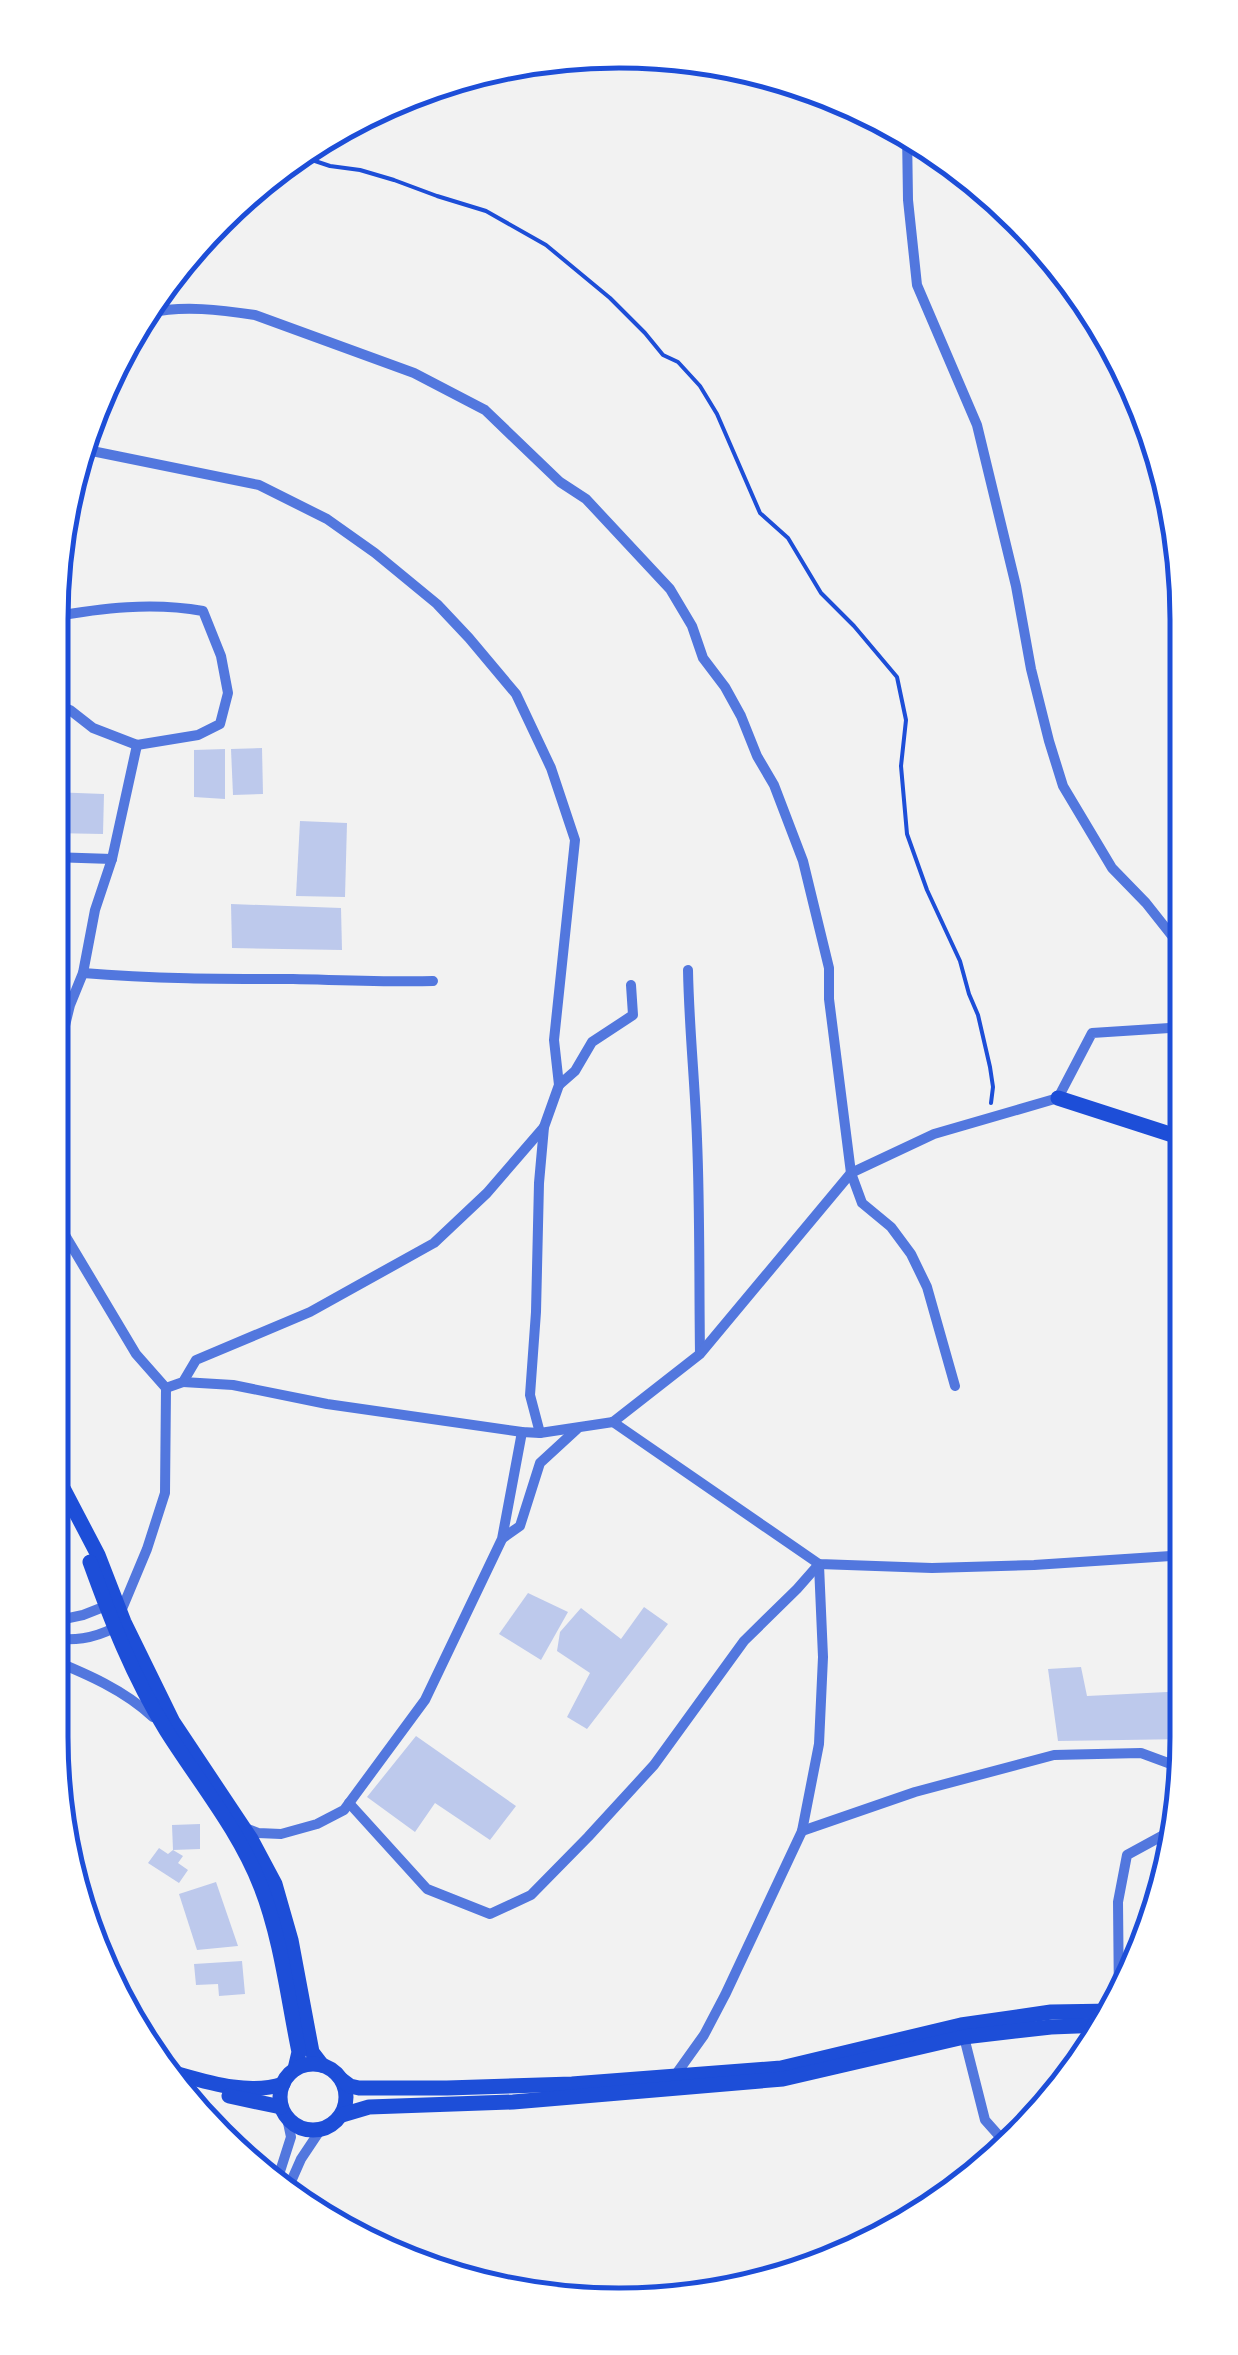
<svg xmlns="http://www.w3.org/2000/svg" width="1238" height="2355" viewBox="0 0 1238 2355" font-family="'Fira Sans Condensed',sans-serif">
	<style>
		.building { fill: #bdc9ec }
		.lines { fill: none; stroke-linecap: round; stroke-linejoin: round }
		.path { stroke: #1d4ed8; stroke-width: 4 }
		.minor { stroke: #5277de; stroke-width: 10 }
		.secondary { stroke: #1d4ed8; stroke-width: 15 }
		.rim { fill: none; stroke: #1d4ed8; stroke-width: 5 }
	</style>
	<rect width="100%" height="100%" fill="#f2f2f2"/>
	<g class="building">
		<path d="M262,748L263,794L233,795L231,749Z"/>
		<path d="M225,749V799L194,797V750Z"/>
		<path d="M51,792L104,794L103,834L51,833Z"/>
		<path d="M300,821L347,823L345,897L296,896Z"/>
		<path d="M231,904L341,908L342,950L232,948Z"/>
		<path d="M528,1593L568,1612L541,1660L499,1634Z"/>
		<path d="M644,1607L668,1624L587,1729L567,1717L590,1673L557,1651L560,1632L581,1608L621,1639Z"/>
		<path d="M1081,1667L1087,1696L1187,1691V1739L1058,1741L1048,1669Z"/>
		<path d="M416,1736L516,1806L490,1840L435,1803L415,1832L367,1797Z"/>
		<path d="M200,1824V1849L173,1850L172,1825Z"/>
		<path d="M159,1848L168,1854L173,1850L183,1856L178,1863L188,1870L179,1883L148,1863Z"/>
		<path d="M216,1882L238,1946L197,1950L179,1894Z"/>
		<path d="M242,1961L245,1994L219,1996L218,1984L196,1985L194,1964Z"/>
	</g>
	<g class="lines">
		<path class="path" d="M303,157L330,166L360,170L394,180L437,196L486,211L546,245L610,298L645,333L663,355L678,362L700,386L717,414L760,513L788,538L821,593L854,626L897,677L906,720L901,766L907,834L927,890L960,961L969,994L978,1015L990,1067L993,1087L991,1103"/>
		<g class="minor">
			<path d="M907,133L908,200L917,285L977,425L1016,586L1031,669L1049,741L1063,786L1112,868L1146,903L1184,951"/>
			<path d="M150,313C182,305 222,310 255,315L414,373L485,410L560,482L586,499L670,589L692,626L703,658L725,687L741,716L757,756L774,785L803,861L829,968V999L851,1173L862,1203L891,1227L911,1254L927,1287L955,1386"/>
			<path d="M87,450L259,485L327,519L375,553L437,604L469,638L516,694L551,768L575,840L554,1040L559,1085L544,1127L539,1183L536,1312L530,1395L540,1433"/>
			<path d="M51,702L70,710L93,728L137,745L198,735L220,724L228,693L221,656L203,611C152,602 102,608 51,617"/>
			<path d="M51,857L112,859"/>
			<path d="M688,970C689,1027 695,1082 697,1139C700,1210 699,1282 700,1353"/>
			<path d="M83,973C153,979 222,979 293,979C340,980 386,982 433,981"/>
			<path d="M51,1083L70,1005L83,973L95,910L112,859L137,745"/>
			<path d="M559,1085L575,1071L592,1042L633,1015L631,985"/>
			<path d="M183,1382L233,1385L327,1404L522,1432L540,1433L613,1422"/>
			<path d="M166,1388L183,1382L196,1360L310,1312L434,1243L487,1193L544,1127"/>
			<path d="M613,1422L700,1354L851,1173L934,1134L1058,1098L1092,1033L1185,1027"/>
			<path d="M613,1422L819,1564L932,1568L1034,1565L1186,1555"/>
			<path d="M503,1538L520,1526L540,1463L577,1429"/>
			<path d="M50,1622L83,1615L111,1604"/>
			<path d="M50,1638C74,1641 92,1639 114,1628L147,1549L165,1493L166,1388L136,1354L59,1225L51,1207"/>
			<path d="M50,1659C87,1674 124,1690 153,1717"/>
			<path d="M349,1803L427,1889L490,1914L531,1895L588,1837L654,1765L744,1641L797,1589L819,1564"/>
			<path d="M245,1828L258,1833L281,1834L317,1824L344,1810L425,1700L502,1539L522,1432"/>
			<path d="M802,1831L915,1792L1054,1755L1141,1753L1187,1770"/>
			<path d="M1119,2003L1118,1902L1127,1855L1171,1831"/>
			<path d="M964,2037L985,2120L1009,2147"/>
			<path d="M674,2077L704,2035L725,1995L802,1831L819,1744L823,1657L819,1565"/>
			<path d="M276,2184L291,2137L287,2118"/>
			<path d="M286,2193L301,2159L321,2129"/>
		</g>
		<g class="secondary">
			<path d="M1058,1098L1185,1139"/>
			<path d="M50,1472L64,1490L98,1555L124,1622L173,1722L251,1839L275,1884L291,1940L312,2052L322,2065"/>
			<path d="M90,1562C111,1620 133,1677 166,1730C198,1781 239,1830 261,1887C281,1938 288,1999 299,2052L295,2069"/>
			<circle cx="313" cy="2097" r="33"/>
			<path d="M160,2069C199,2079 244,2097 283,2084"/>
			<path d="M342,2080L350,2086L359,2088H447L572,2084L781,2068L961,2025L1051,2012L1113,2011"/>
			<path d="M229,2096L281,2107"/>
			<path d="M342,2115L369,2107L513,2102L783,2079L964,2037L1051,2027L1103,2025"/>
		</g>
	</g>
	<path d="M0 0H1238V2355H0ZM619 68H619A551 551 0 0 1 1170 619V1737A551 551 0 0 1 619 2288H619A551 551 0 0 1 68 1737V619A551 551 0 0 1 619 68Z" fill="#fff" fill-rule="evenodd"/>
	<path class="rim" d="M619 68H619A551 551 0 0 1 1170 619V1737A551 551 0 0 1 619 2288H619A551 551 0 0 1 68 1737V619A551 551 0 0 1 619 68Z"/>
</svg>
